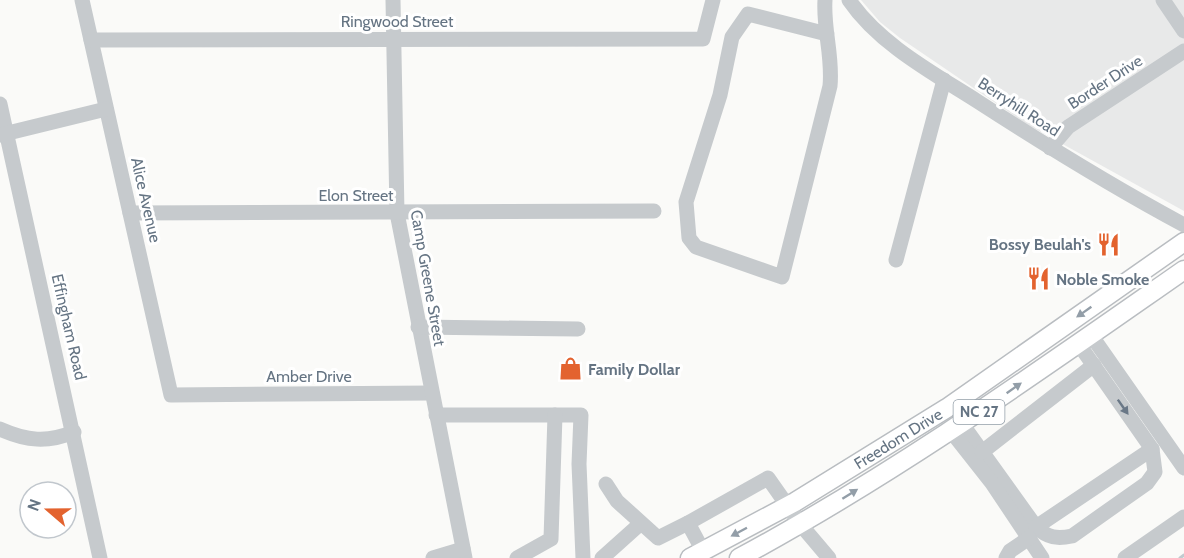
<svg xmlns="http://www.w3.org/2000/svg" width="1184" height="558" viewBox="0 0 1184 558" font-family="Cabin,sans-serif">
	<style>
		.built { fill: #e8e9e9 }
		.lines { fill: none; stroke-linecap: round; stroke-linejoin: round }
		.stream { stroke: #c1cacf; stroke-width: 3 }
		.major-casing { stroke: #b9bdc1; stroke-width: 21 }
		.minor { stroke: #c6cacd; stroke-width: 15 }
		.major { stroke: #fff; stroke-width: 18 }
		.oneway { fill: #939ea8 }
		.oneway2 { fill: #6a7887 }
		.labels { text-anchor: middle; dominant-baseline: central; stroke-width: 6; stroke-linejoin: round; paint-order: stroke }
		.shield { fill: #fff; stroke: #939ea8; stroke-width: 1.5 }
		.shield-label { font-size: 15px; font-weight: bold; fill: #657483 }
		.street-label { font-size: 16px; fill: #657483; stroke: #fff }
		.poi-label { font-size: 16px; font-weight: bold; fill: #657483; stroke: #fff; text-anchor: start }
	</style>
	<rect width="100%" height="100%" fill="#fafaf8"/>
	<path class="built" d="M861,0H1184V211L1028,125L900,38L880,22Z"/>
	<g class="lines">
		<path class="stream" d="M1180,558L1184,555"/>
		<defs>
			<g id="major">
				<path id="s1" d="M690,558L795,502L947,408L1184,242"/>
				<path d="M739,558C895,474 1039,371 1184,270"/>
			</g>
		</defs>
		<use href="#major" class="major-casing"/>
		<g class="minor">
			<path d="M82,0L171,395L432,393"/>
			<path d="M393,0L397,213L465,558"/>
			<path d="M825,0C823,29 833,56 830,86L782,277L696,247L689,238L686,202L720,95L732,37L748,14L827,34"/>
			<path d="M849,0C879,44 933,73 977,101C1045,145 1113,187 1184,225"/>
			<path d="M1163,0L1184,31"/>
			<path d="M91,40L703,39L713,0"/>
			<path d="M0,104L100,558"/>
			<path d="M0,135L106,109"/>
			<path d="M1050,148L1068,127L1184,51"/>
			<path d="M130,213L654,211"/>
			<path d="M896,260L944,80"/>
			<path d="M418,327L578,329"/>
			<path d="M1091,335L1184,468"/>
			<path d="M436,415H581L579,464L583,558"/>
			<path d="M962,424L1036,527C1048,538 1057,539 1072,536L1147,483L1155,472L1152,449L1078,343"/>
			<path d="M0,429C27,441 47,443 74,432"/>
			<path d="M951,431L992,483L1042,558"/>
			<path d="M982,452L1094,365"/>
			<path d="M606,484L617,501L658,538L688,523"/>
			<path d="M1036,527L1152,449"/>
			<path d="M703,551L688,523L768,478L801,525L829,558"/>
			<path d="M433,558L463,549"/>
			<path d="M517,558L551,539L555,415"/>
			<path d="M602,558L640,524"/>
			<path d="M1006,558L1010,551L1029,538"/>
			<path d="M1125,558L1184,517"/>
		</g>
		<use href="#major" class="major"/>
	</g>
	<defs><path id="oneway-solid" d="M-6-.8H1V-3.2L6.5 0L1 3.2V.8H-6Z" transform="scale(1.5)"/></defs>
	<g class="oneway">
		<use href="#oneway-solid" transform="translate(1084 312) rotate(145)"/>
		<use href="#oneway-solid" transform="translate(1014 388) rotate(-35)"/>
		<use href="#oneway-solid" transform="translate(850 494) rotate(-32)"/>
		<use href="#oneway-solid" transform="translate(739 532) rotate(152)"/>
	</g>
	<use class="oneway2" href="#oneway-solid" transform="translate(1123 407) rotate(55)"/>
	<defs>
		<symbol id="restaurant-bare" viewBox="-9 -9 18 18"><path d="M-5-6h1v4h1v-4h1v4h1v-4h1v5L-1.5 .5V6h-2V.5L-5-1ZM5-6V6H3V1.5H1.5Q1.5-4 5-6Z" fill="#e3632f" stroke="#fff" stroke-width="2.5" paint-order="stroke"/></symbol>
		<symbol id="shop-bare" viewBox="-9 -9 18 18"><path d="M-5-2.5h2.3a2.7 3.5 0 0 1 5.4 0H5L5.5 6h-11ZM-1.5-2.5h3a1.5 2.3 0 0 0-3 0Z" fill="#e3632f" stroke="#fff" stroke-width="2.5" paint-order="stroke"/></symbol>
	</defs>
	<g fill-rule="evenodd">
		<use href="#restaurant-bare" x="1092" y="228" width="33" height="33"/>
		<use href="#restaurant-bare" x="1022" y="262" width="33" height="33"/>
		<use href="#shop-bare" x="554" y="352" width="33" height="33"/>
	</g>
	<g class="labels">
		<rect class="shield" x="953.5" y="400" width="51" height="24" rx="4.5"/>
		<g class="shield-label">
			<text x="979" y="412">NC 27</text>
		</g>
		<g class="street-label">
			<text x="397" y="21">Ringwood Street</text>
			<text transform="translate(1105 82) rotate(-33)">Border Drive</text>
			<text transform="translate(1019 107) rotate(33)">Berryhill Road</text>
			<text x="356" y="195">Elon Street</text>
			<text transform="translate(146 200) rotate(77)">Alice Avenue</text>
			<text transform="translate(428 278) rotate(80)">Camp Greene Street</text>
			<text transform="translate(69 327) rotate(77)">Effingham Road</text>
			<text x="309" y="376">Amber Drive</text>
			<text stroke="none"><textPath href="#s1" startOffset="240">Freedom Drive</textPath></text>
		</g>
		<g class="poi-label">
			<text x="1091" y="244" text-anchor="end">Bossy Beulah's</text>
			<text x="1056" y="279">Noble Smoke</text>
			<text x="588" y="369">Family Dollar</text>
		</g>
	</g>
	<g transform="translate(48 510) rotate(290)"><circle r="28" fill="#ffffff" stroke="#c1c7cd" stroke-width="1.5"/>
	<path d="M0-4.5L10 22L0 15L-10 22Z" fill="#e3632f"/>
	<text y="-9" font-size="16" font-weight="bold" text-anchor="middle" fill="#657483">N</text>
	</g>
</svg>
